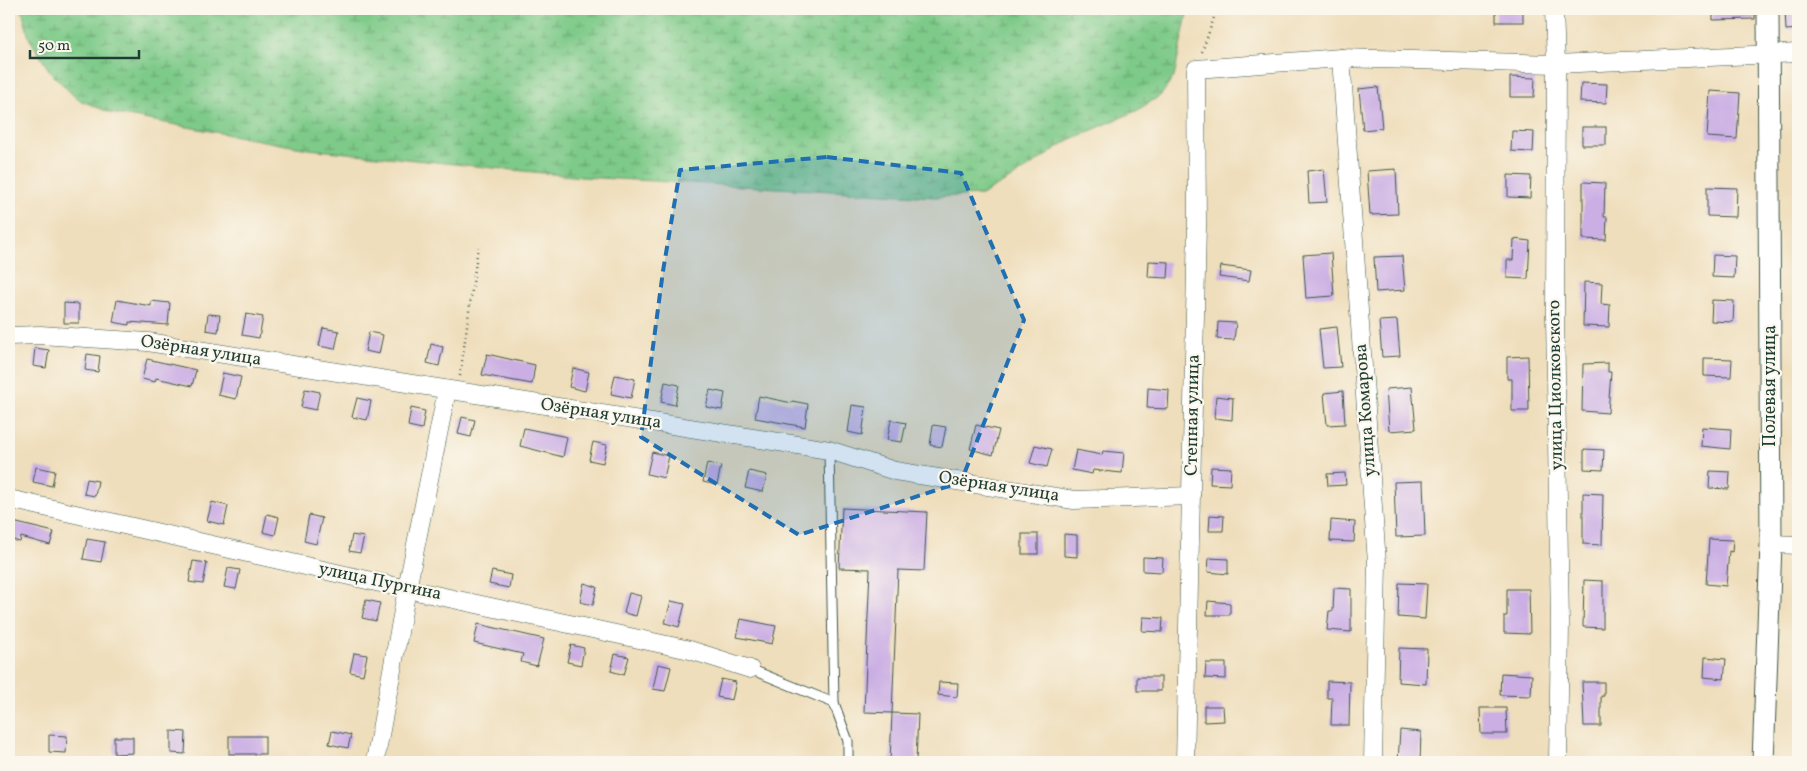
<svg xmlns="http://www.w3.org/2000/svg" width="1807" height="771" viewBox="0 0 1807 771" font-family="Vollkorn,serif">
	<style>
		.wetland { fill: url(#wetland-marsh); stroke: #4e845e }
		.building { fill: #caaee4 }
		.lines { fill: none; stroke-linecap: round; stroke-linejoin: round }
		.service-casing { stroke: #3e5548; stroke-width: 11 }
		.minor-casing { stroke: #3e5548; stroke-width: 19 }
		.tertiary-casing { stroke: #3e5548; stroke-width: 23 }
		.path { stroke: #3e5548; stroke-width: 2.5; stroke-dasharray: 1 4; stroke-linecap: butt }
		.service { stroke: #fff; stroke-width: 9 }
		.minor { stroke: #fff; stroke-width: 18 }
		.tertiary { stroke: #fff; stroke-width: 21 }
		.marked { fill: #1f6fb2; fill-opacity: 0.2; stroke: #1f6fb2; stroke-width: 4; stroke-dasharray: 10 6; stroke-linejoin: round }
		.labels { text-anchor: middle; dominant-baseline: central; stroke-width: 4.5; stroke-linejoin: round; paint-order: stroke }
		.street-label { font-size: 18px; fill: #1f3d34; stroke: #fbf7ec }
	</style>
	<defs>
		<pattern id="wetland-marsh" width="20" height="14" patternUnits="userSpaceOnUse" patternTransform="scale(1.25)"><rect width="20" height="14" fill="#7eca89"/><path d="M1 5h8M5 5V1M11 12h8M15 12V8" fill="none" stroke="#67a571"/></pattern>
	</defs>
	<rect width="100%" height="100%" fill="#fbf7ec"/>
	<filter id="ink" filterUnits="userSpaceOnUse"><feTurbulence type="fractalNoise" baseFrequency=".02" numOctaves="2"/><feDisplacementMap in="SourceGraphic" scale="10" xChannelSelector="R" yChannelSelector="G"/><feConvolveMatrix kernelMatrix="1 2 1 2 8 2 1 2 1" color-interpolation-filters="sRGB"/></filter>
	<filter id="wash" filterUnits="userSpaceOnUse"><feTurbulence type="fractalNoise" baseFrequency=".0096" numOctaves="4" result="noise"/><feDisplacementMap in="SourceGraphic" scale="20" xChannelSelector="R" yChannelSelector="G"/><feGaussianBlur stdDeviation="1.12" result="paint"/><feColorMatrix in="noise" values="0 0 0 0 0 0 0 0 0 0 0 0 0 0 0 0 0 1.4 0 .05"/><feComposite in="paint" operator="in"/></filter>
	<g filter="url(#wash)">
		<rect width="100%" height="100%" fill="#efdebc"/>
		<path class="wetland" d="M22,9H1188L1174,77L1161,95L1136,111L1069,140L1017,175L981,195L936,197L582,177L308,149L111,113L77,99L51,73L29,38Z"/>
		<g id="blocks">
			<g class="building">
				<rect x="1496" y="9" width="27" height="13"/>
				<path d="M1713,9H1755V19L1713,20Z"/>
				<path d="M1785,9H1798V29L1786,30Z"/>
				<path d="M1510,77L1535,78L1534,97H1510Z"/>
				<path d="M1581,83L1607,84L1606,103L1580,102Z"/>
				<path d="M1378,87L1382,128L1363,130L1359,89Z"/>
				<path d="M1710,91L1740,93L1737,139L1707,137Z"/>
				<rect x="1582" y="127" width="24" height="18"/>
				<path d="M1512,131L1534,132L1533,152L1511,151Z"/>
				<path d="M1324,169L1327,202L1309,203L1307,171Z"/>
				<path d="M1396,169L1398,214L1370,215L1367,171Z"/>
				<path d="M1508,175L1531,176L1530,198L1508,197Z"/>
				<path d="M1583,182L1605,183L1604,217H1607L1606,240L1583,239Z"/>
				<path d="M1707,187L1737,188L1736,217L1707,216Z"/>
				<path d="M1514,239L1530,241L1528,279L1507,278V260H1513Z"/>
				<path d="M1331,253L1334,296L1306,298L1303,255Z"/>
				<path d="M1713,255L1735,256L1734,278L1712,277Z"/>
				<path d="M1402,256L1405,290L1376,292L1374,257Z"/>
				<path d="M1149,261L1169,262L1168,278L1148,277Z"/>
				<path d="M1221,266L1251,270L1249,281L1219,277Z"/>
				<path d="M1584,282L1602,283L1601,304L1610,305L1609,327L1583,326Z"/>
				<path d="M117,300L151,306V301L170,303L168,325L129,322V325L113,322Z"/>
				<path d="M1712,300L1734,301L1733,322L1711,321Z"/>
				<path d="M64,303L79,304V323H64Z"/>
				<path d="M208,314L220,315L218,332L206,330Z"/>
				<path d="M246,314L263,317L259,338L242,335Z"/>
				<path d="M1397,320L1400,356L1382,357L1379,321Z"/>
				<path d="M1218,322L1236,323L1234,340L1217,339Z"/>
				<path d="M1337,327L1341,367L1323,368L1319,329Z"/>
				<path d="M323,328L339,331L335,349L319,346Z"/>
				<path d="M369,332L383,335L379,354L365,351Z"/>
				<path d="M431,344L443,347L439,366L427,363Z"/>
				<path d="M35,348L49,350L46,368L33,366Z"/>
				<path d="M87,354L100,356L98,372L85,370Z"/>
				<path d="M487,354L535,365L532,384L482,375Z"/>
				<path d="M1528,356L1529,411H1512V379H1507V357Z"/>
				<path d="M1704,358L1732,359L1731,377L1704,376Z"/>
				<path d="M147,359L196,370L192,386L156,378L155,382L142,379Z"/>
				<path d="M1608,363V372H1611L1608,413L1582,411L1583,364Z"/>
				<path d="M573,368L589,372L585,391L569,387Z"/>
				<path d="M223,373L241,377L236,399L218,395Z"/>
				<path d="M615,375L635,379L631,398L611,394Z"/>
				<path d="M665,382L679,385L675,405L661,402Z"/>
				<path d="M1412,387L1416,429L1389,431L1386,389Z"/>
				<path d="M1148,388L1169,390L1168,409L1147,408Z"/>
				<path d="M305,389L320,392L316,410L301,407Z"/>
				<path d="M710,390L725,393L722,410L706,407Z"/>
				<path d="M1343,391L1345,424L1327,425L1324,393Z"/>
				<path d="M759,396L792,403V401L808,404L805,427L755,418Z"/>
				<path d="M1216,396L1233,398L1232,420L1214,418Z"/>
				<path d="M357,398L371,401L367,420L352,417Z"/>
				<path d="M852,405L866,407L862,435L848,432Z"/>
				<path d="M411,408L425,411L422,429L408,426Z"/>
				<path d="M462,417L475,420L471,437L458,434Z"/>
				<path d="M891,420L906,423L902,442L887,440Z"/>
				<path d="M933,425L946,427L942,447L930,445Z"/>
				<path d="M976,425L999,430L993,455L970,449Z"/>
				<path d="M1702,427L1731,429L1730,449L1701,446Z"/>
				<path d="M524,428L567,437L563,457L520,446Z"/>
				<path d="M593,442L607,445L603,463L589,460Z"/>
				<path d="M1035,445L1052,449L1047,467L1030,463Z"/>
				<path d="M1584,449L1604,450L1603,470L1584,469Z"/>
				<path d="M1076,450L1102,455L1103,451L1124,453L1122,473L1093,470L1092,474L1072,470Z"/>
				<path d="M652,452L669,456L664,478L647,474Z"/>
				<path d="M707,463L721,466L717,485L703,482Z"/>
				<path d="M36,467L55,471L52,486L33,482Z"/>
				<path d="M1211,467L1231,468L1230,485L1210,484Z"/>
				<path d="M749,471L767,475L763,492L745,488Z"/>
				<path d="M1710,471L1730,472L1729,489L1709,488Z"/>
				<path d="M1345,473L1346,485L1328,486L1327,474Z"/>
				<path d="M87,479L98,481L95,496L84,494Z"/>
				<path d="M1423,481L1425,536L1396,537L1394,482Z"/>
				<path d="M1583,493L1603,494L1602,545L1583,544Z"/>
				<path d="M212,502L228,506L224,525L207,521Z"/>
				<path d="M842,508L927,512L924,571L898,570L892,713L864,712L870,569L839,568Z"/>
				<path d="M267,514L279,517L275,535L263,532Z"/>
				<path d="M309,515L322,518L316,544L304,541Z"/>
				<path d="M1210,515L1224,516L1223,531H1209Z"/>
				<path d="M1331,520L1355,522L1354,542L1330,541Z"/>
				<path d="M9,521L54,532L50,545L21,537L20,542L9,539Z"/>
				<rect x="1022" y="534" width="16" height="20"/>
				<path d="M1064,534L1077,535V557L1064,556Z"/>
				<path d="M352,535L364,537L360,553L349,551Z"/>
				<path d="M87,539L105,542L101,562L83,559Z"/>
				<path d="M1709,539L1733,540L1732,552L1729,551L1726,586L1706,584Z"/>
				<path d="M1143,557L1163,558L1162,572L1143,571Z"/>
				<path d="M1209,558L1228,559V574L1208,572Z"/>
				<path d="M193,561L207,563L203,584L189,582Z"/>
				<path d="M228,568L240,570L236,589L224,587Z"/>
				<path d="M492,571L511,575L509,588L489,584Z"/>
				<path d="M1584,580L1603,581V628L1583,627Z"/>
				<path d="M584,583L597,587L593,605L580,602Z"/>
				<path d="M1399,583L1427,584L1425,619L1398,617Z"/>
				<path d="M1334,588L1351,589V632L1327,630L1329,611H1333Z"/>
				<path d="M1507,589H1529L1530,634L1504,633V616H1507Z"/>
				<path d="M629,593L641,596L636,616L624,613Z"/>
				<path d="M366,600L380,603L376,621L362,618Z"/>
				<path d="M671,601L685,604L679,627L665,623Z"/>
				<path d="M1208,601L1230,603V615H1207Z"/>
				<path d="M1143,617L1163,618L1162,632L1142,631Z"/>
				<path d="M741,619L776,626L772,644L737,637Z"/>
				<path d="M478,624L544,639L537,666L521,662L523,654L474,643Z"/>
				<path d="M571,645L584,648L581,665L567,662Z"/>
				<path d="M1399,648L1427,649L1426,684L1398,682Z"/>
				<path d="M354,653L367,655L363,675L350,672Z"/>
				<path d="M615,654L629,657L624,675L611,671Z"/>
				<path d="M1705,657L1726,659L1724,679L1704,677Z"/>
				<path d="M1206,663H1226V679L1205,678Z"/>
				<path d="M658,664L671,667L665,691L653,689Z"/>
				<path d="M1501,673L1532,675L1531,696L1500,695Z"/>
				<rect x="1137" y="677" width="24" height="14"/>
				<path d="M721,679L736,682L732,700L717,697Z"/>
				<path d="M1327,681L1350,682L1349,725H1331L1332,698H1327Z"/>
				<path d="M939,682L958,683L957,697L938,695Z"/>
				<path d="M1582,682H1604V696H1601V726H1584Z"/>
				<path d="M1204,706H1223L1224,721L1204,722Z"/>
				<path d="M1480,708H1506L1507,734H1481Z"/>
				<path d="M892,713L918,714L916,762H890Z"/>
				<path d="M1400,730L1421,732L1420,762H1398Z"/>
				<path d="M171,731L186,732L185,754L171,753Z"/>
				<path d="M332,731L351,735L348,748L329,744Z"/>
				<path d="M49,735L67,736L66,753L49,752Z"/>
				<rect x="229" y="736" width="36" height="18"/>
				<path d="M114,737H133V753L114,754Z"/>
			</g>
		</g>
	</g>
	<g filter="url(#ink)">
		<use href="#blocks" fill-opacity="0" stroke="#3e5548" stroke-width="1"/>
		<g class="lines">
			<defs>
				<g id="service">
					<path d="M829,450L834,703"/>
					<path d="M750,669L834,703L848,741V762"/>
				</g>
				<g id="minor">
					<path d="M1554,9L1556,64L1555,314L1560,624L1558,762"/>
					<path d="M1341,58L1377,563L1373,762"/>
					<path d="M9,336L40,335L148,342L829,450L895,471L1074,500L1191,496"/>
					<path d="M9,499L407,589L690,650L750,669"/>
					<path d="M1771,544L1798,545"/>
					<path d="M375,762L407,589L447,390"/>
					<path d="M1185,762L1197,225L1196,69L1341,58L1556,64L1798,53"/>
				</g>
				<path id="tertiary" d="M1763,762L1771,544L1768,9"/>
			</defs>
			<use href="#service" class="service-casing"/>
			<use href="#minor" class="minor-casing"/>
			<use href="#tertiary" class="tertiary-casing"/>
			<g class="path">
				<path d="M1202,52L1217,9"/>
				<path d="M460,376L478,247"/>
			</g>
			<use href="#service" class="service"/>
			<use href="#minor" class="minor"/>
			<use href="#tertiary" class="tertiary"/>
		</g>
	</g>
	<path class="marked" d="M827,157L961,173L1024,320L961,482L799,535L641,437L663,271L680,170Z"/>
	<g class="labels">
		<g class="street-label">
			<text transform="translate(201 351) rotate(9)">Озёрная улица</text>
			<text transform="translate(1556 385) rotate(-91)">улица Циолковского</text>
			<text transform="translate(1770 386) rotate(-90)">Полевая улица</text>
			<text transform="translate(1366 410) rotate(-94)">улица Комарова</text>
			<text transform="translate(601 414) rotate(9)">Озёрная улица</text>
			<text transform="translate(1193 415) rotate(-89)">Степная улица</text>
			<text transform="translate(999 487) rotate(9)">Озёрная улица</text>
			<text transform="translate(380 582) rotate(12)">улица Пургина</text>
		</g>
	</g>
	<rect width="1807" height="771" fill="none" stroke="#fbf7ec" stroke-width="30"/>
	<path d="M30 50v8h109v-8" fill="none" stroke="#1f3d34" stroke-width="2.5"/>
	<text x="38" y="50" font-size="15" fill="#1f3d34" stroke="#fbf7ec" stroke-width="4" paint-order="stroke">50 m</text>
</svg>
